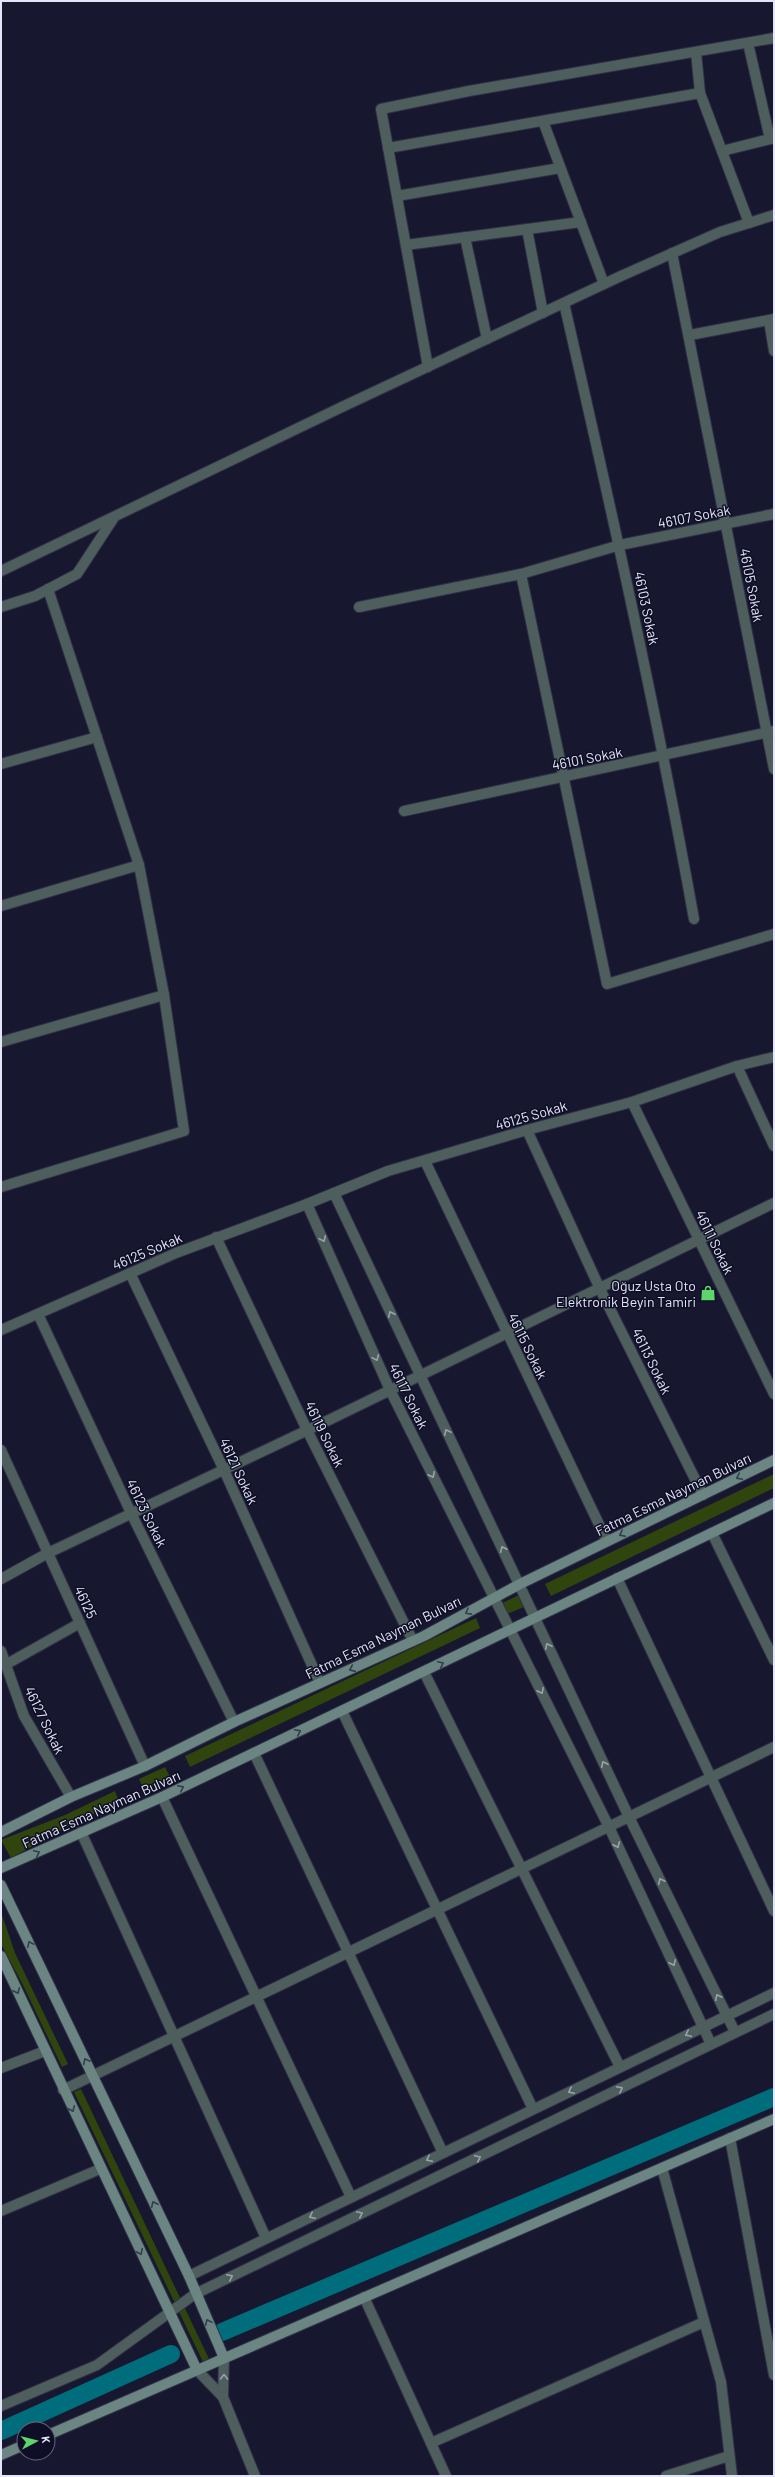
<svg xmlns="http://www.w3.org/2000/svg" width="775" height="2477" viewBox="0 0 775 2477" font-family="Barlow,sans-serif">
	<style>
		.green { fill: #2f450d }
		.lines { fill: none; stroke-linecap: round; stroke-linejoin: round }
		.river { stroke: #006d7c; stroke-width: 18 }
		.minor-casing { stroke: #303148; stroke-width: 12 }
		.tertiary-casing { stroke: #303148; stroke-width: 12 }
		.secondary-casing { stroke: #303148; stroke-width: 12 }
		.minor { stroke: #4e5e5c; stroke-width: 10 }
		.tertiary { stroke: #4e5e5c; stroke-width: 10 }
		.secondary { stroke: #6a8582; stroke-width: 10 }
		.oneway { stroke: #99a2aa }
		.oneway2 { stroke: #333e4b }
		.labels { text-anchor: middle; dominant-baseline: central; stroke-width: 3; stroke-linejoin: round; paint-order: stroke }
		.street-label { font-size: 14px; fill: #e4e6f7; stroke: #0e0f26 }
		.poi-label { font-size: 14px; fill: #e4e6f7; stroke: #0e0f26; text-anchor: end }
	</style>
	<rect width="100%" height="100%" fill="#171830"/>
	<g class="green">
		<path d="M774,1474V1488L551,1596L545,1584Z"/>
		<path d="M521,1594L526,1606L503,1616L498,1605Z"/>
		<path d="M476,1618L480,1628L190,1767L185,1756Z"/>
		<path d="M165,1767L170,1777L144,1790L139,1779Z"/>
		<path d="M115,1791L119,1802L70,1825L11,1858L1,1840L65,1815Z"/>
		<path d="M1,1912L15,1953L68,2064L62,2067L23,1985L1,1944Z"/>
		<path d="M81,2089L209,2359L203,2362L74,2092Z"/>
	</g>
	<g class="lines">
		<g class="river">
			<path d="M222,2332L774,2097"/>
			<path d="M1,2431L171,2354"/>
		</g>
		<defs>
			<g id="minor">
				<path d="M748,43L770,139"/>
				<path d="M696,52L700,93"/>
				<path d="M543,121L604,284"/>
				<path d="M388,148L700,93L749,223"/>
				<path d="M722,151L774,138"/>
				<path d="M397,196L560,168"/>
				<path d="M527,229L543,313"/>
				<path d="M465,237L487,339"/>
				<path d="M406,245L581,222"/>
				<path d="M672,253L774,769"/>
				<path d="M564,303C611,508 657,713 694,919"/>
				<path d="M769,321L774,351"/>
				<path d="M690,335L774,319"/>
				<path d="M428,367L381,109L469,91L774,38"/>
				<path d="M521,574L607,984L774,934"/>
				<path d="M48,589L139,865"/>
				<path d="M359,607L521,574L620,545L774,514"/>
				<path d="M1,764L97,737"/>
				<path d="M404,811L774,731"/>
				<path d="M1,906L139,865L164,995L1,1042"/>
				<path d="M737,1066L774,1146"/>
				<path d="M632,1102L774,1394"/>
				<path d="M527,1130L600,1289L703,1495"/>
				<path d="M425,1161L607,1541"/>
				<path d="M1,1187L184,1131L164,995"/>
				<path d="M334,1193L388,1171L527,1130L632,1102L737,1066L774,1057"/>
				<path d="M216,1237L307,1430L413,1641"/>
				<path d="M130,1273L224,1470L320,1683"/>
				<path d="M38,1314L132,1515L234,1722"/>
				<path d="M1,1330L176,1253L307,1204"/>
				<path d="M1,1450L145,1766"/>
				<path d="M712,1533L774,1660"/>
				<path d="M617,1578L774,1911"/>
				<path d="M1,1579L48,1553L331,1419L774,1203"/>
				<path d="M1,1651L24,1716L71,1797"/>
				<path d="M5,1665L80,1623"/>
				<path d="M424,1672L620,2067"/>
				<path d="M342,1711L533,2109"/>
				<path d="M254,1753L443,2153"/>
				<path d="M162,1797L351,2197"/>
				<path d="M81,1832L266,2238"/>
				<path d="M1,2068L45,2051"/>
				<path d="M63,2090L774,1747"/>
				<path d="M730,2138L774,2375"/>
				<path d="M662,2168L721,2382L732,2476"/>
				<path d="M1,2211L100,2169"/>
				<path d="M364,2297L446,2476"/>
				<path d="M1,2406L97,2365L195,2294"/>
				<path d="M431,2443L704,2322"/>
				<path d="M666,2476L729,2456"/>
			</g>
			<g id="tertiary">
				<path d="M1,571L344,406L621,276L720,232L774,215"/>
				<path d="M1,607L35,596L77,574L113,519"/>
				<path d="M711,2044L609,1827L390,1390L307,1204L334,1193L629,1817L735,2032"/>
				<path d="M189,2276L774,1993"/>
				<path d="M195,2294L774,2014"/>
				<path d="M197,2370L223,2397L255,2476"/>
				<path d="M223,2397L224,2358"/>
			</g>
			<g id="secondary">
				<path d="M1,1832L71,1797L145,1766L234,1722L424,1636L520,1584L774,1460"/>
				<path d="M1,1868L162,1797L774,1503"/>
				<path d="M1,1885L189,2276L224,2358"/>
				<path d="M1,1956L197,2370"/>
				<path d="M48,2435L774,2119"/>
				<path d="M1,2455L24,2445"/>
			</g>
		</defs>
		<use href="#minor" class="minor-casing"/>
		<use href="#tertiary" class="tertiary-casing"/>
		<use href="#secondary" class="secondary-casing"/>
		<use href="#minor" class="minor"/>
		<use href="#tertiary" class="tertiary"/>
		<use href="#secondary" class="secondary"/>
	</g>
	<defs><path id="oneway-chevron" d="M-2-3.5L2.5 0L-2 3.5" fill="none" stroke-width="1.6" stroke-linecap="round" stroke-linejoin="round"/></defs>
	<g class="oneway">
		<use href="#oneway-chevron" transform="translate(323 1239) rotate(66)"/>
		<use href="#oneway-chevron" transform="translate(391 1314) rotate(-115)"/>
		<use href="#oneway-chevron" transform="translate(376 1358) rotate(66)"/>
		<use href="#oneway-chevron" transform="translate(447 1432) rotate(-115)"/>
		<use href="#oneway-chevron" transform="translate(432 1475) rotate(64)"/>
		<use href="#oneway-chevron" transform="translate(503 1549) rotate(-115)"/>
		<use href="#oneway-chevron" transform="translate(548 1646) rotate(-115)"/>
		<use href="#oneway-chevron" transform="translate(541 1691) rotate(64)"/>
		<use href="#oneway-chevron" transform="translate(604 1764) rotate(-115)"/>
		<use href="#oneway-chevron" transform="translate(617 1845) rotate(65)"/>
		<use href="#oneway-chevron" transform="translate(661 1881) rotate(-116)"/>
		<use href="#oneway-chevron" transform="translate(673 1963) rotate(65)"/>
		<use href="#oneway-chevron" transform="translate(718 1997) rotate(-116)"/>
		<use href="#oneway-chevron" transform="translate(688 2034) rotate(154)"/>
		<use href="#oneway-chevron" transform="translate(620 2089) rotate(-27)"/>
		<use href="#oneway-chevron" transform="translate(571 2091) rotate(154)"/>
		<use href="#oneway-chevron" transform="translate(478 2158) rotate(-25)"/>
		<use href="#oneway-chevron" transform="translate(429 2159) rotate(154)"/>
		<use href="#oneway-chevron" transform="translate(360 2214) rotate(-25)"/>
		<use href="#oneway-chevron" transform="translate(312 2216) rotate(154)"/>
		<use href="#oneway-chevron" transform="translate(230 2277) rotate(-26)"/>
		<use href="#oneway-chevron" transform="translate(224 2377) rotate(-89)"/>
	</g>
	<g class="oneway2">
		<use href="#oneway-chevron" transform="translate(739 1477) rotate(154)"/>
		<use href="#oneway-chevron" transform="translate(622 1534) rotate(154)"/>
		<use href="#oneway-chevron" transform="translate(468 1612) rotate(151)"/>
		<use href="#oneway-chevron" transform="translate(441 1664) rotate(-25)"/>
		<use href="#oneway-chevron" transform="translate(352 1669) rotate(156)"/>
		<use href="#oneway-chevron" transform="translate(298 1732) rotate(-26)"/>
		<use href="#oneway-chevron" transform="translate(181 1788) rotate(-26)"/>
		<use href="#oneway-chevron" transform="translate(37 1853) rotate(-25)"/>
		<use href="#oneway-chevron" transform="translate(30 1944) rotate(-116)"/>
		<use href="#oneway-chevron" transform="translate(17 1991) rotate(65)"/>
		<use href="#oneway-chevron" transform="translate(86 2061) rotate(-116)"/>
		<use href="#oneway-chevron" transform="translate(72 2109) rotate(65)"/>
		<use href="#oneway-chevron" transform="translate(154 2204) rotate(-115)"/>
		<use href="#oneway-chevron" transform="translate(140 2252) rotate(64)"/>
		<use href="#oneway-chevron" transform="translate(208 2322) rotate(-114)"/>
	</g>
	<defs>
		<symbol id="shop-bare" viewBox="-9 -9 18 18"><path d="M-5-2.5h2.3a2.7 3.5 0 0 1 5.4 0H5L5.5 6h-11ZM-1.5-2.5h3a1.5 2.3 0 0 0-3 0Z" fill="#5ed56c" stroke="#0e0f26" stroke-width="2.5" paint-order="stroke"/></symbol>
	</defs>
	<g fill-rule="evenodd">
		<use href="#shop-bare" x="697" y="1282" width="22" height="22"/>
	</g>
	<g class="labels">
		<g class="street-label">
			<text transform="translate(694 516) rotate(-11)">46107 Sokak</text>
			<text transform="translate(752 585) rotate(79)">46105 Sokak</text>
			<text transform="translate(647 608) rotate(78)">46103 Sokak</text>
			<text transform="translate(587 758) rotate(-11)">46101 Sokak</text>
			<text transform="translate(531 1115) rotate(-16)">46125 Sokak</text>
			<text transform="translate(715 1242) rotate(64)">46111 Sokak</text>
			<text transform="translate(147 1251) rotate(-23)">46125 Sokak</text>
			<text transform="translate(528 1346) rotate(64)">46115 Sokak</text>
			<text transform="translate(652 1361) rotate(64)">46113 Sokak</text>
			<text transform="translate(409 1396) rotate(64)">46117 Sokak</text>
			<text transform="translate(325 1434) rotate(64)">46119 Sokak</text>
			<text transform="translate(239 1471) rotate(65)">46121 Sokak</text>
			<text transform="translate(673 1494) rotate(-26)">Fatma Esma Nayman Bulvarı</text>
			<text transform="translate(147 1513) rotate(64)">46123 Sokak</text>
			<text transform="translate(86 1602) rotate(65)">46125</text>
			<text transform="translate(383 1637) rotate(-26)">Fatma Esma Nayman Bulvarı</text>
			<text transform="translate(45 1720) rotate(64)">46127 Sokak</text>
			<text transform="translate(101 1809) rotate(-24)">Fatma Esma Nayman Bulvarı</text>
		</g>
		<g class="poi-label">
			<text x="696" y="1285">Oğuz Usta Oto<tspan x="696" dy="16">Elektronik Beyin Tamiri</tspan></text>
		</g>
	</g>
	<rect width="775" height="2477" fill="none" stroke="#e4e6f7" stroke-width="4"/>
	<g transform="translate(36 2441) rotate(83)"><circle r="19" fill="#0e0f26" stroke="#64657a"/>
	<path d="M0-3L7 15L0 10L-7 15Z" fill="#5ed56c"/>
	<text y="-6" font-size="11" font-weight="bold" text-anchor="middle" fill="#e4e6f7">K</text>
	</g>
</svg>
